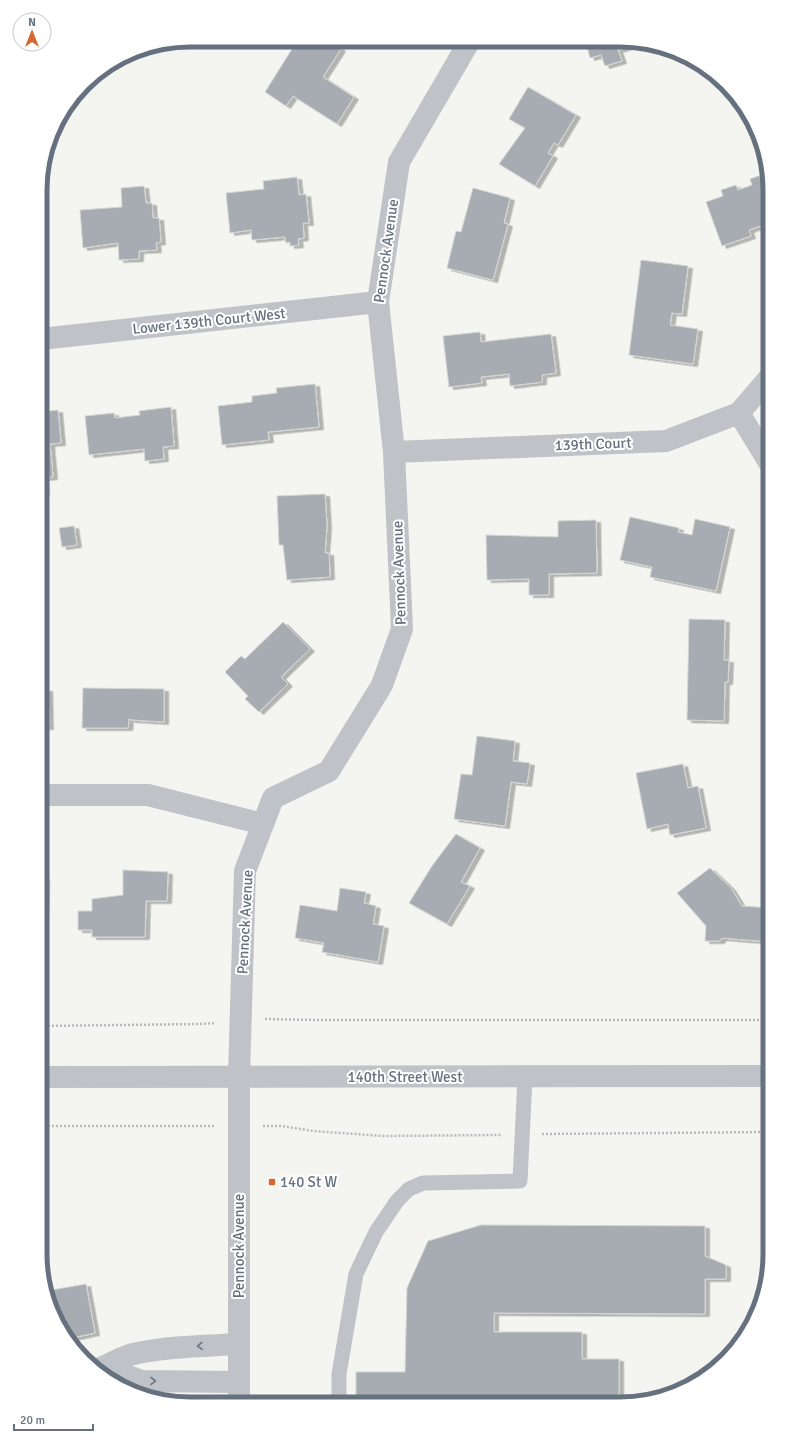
<svg xmlns="http://www.w3.org/2000/svg" width="810" height="1444" viewBox="0 0 810 1444" font-family="Signika,sans-serif">
	<style>
		.wetland { fill: url(#wetland-marsh) }
		.building { fill: #a6acb2; stroke: #d5d5d3; filter: url(#shadow) }
		.lines { fill: none; stroke-linecap: round; stroke-linejoin: round }
		.path { stroke: #b7b9bc; stroke-width: 2.5; stroke-dasharray: 2 2; stroke-linecap: butt }
		.service { stroke: #bfc2c6; stroke-width: 15 }
		.minor { stroke: #bfc2c6; stroke-width: 22 }
		.tertiary { stroke: #bfc2c6; stroke-width: 22 }
		.oneway { stroke: #6a7583 }
		.poi-dot { fill: #d46831; stroke: #fff; stroke-width: 1.5 }
		.labels { text-anchor: middle; dominant-baseline: central; stroke-width: 4; stroke-linejoin: round; paint-order: stroke }
		.street-label { font-size: 15px; fill: #65717f; stroke: #fff }
		.poi-label { font-size: 15px; fill: #65717f; stroke: #fff; text-anchor: start }
		.rim { fill: none; stroke: #65717f; stroke-width: 5 }
	</style>
	<defs>
		<pattern id="wetland-marsh" width="20" height="14" patternUnits="userSpaceOnUse"><rect width="20" height="14" fill="#d4dad2"/><path d="M1 5h8M5 5V1M11 12h8M15 12V8" fill="none" stroke="#b0b5b0"/></pattern>
		<filter id="shadow"><feDropShadow dx="4.5" dy="2.5" stdDeviation="0" flood-color="#0004"/></filter>
	</defs>
	<rect width="100%" height="100%" fill="#f4f4f0"/>
	<path class="wetland" d="M40,1183L48,1205L40,1210Z"/>
	<g class="building">
		<path d="M297,41H328L341,49L323,77L354,97L337,124L293,96L286,106L265,92Z"/>
		<path d="M586,42L642,43L618,50L622,61L605,66L601,55L590,58Z"/>
		<path d="M528,87L576,115L558,145L554,143L548,153L553,156L535,186L499,164L525,128L509,119Z"/>
		<path d="M767,173L770,190V228L769,223L749,230L751,236L722,246L706,202L723,196L721,190L736,185L738,190L752,185L750,179Z"/>
		<path d="M297,177L299,195L306,194L309,223H303L304,238L298,239L299,245L290,246V242L286,243L285,237L252,240L251,230L230,233L226,193L264,189L263,181Z"/>
		<path d="M144,186L146,203H152L153,218H159L161,242L156,243L157,250L139,251V259L119,260L118,243L83,248L80,210L122,207L121,188Z"/>
		<path d="M473,188L510,198L504,223L508,224L493,280L447,268L456,231L461,232Z"/>
		<path d="M641,260L688,266L682,314L672,313L670,325L698,329L693,364L629,355Z"/>
		<path d="M480,332L481,342L551,334L556,373L542,375V382L510,386L509,374L481,377L482,383L449,387L443,336Z"/>
		<path d="M315,384L319,427L268,432L269,440L222,445L218,406L252,402V396L277,393L276,388Z"/>
		<path d="M171,407L174,446L163,447L164,459L145,461L144,449L89,455L85,416L114,413L115,418L140,415L139,411Z"/>
		<path d="M58,410L61,443L50,444L53,477L44,478L45,492L41,493V412Z"/>
		<path d="M325,494L327,526L325,553H329L330,577L287,580L283,545H279L277,496Z"/>
		<path d="M630,517L679,528L678,532L692,535L695,519L730,527L716,591L650,577L652,567L620,560Z"/>
		<path d="M596,520L597,573L549,574V595H529V579L487,580L486,535L558,537V521Z"/>
		<path d="M74,526L77,545L62,547L59,528Z"/>
		<path d="M689,619L725,620L724,660H729L728,682H725L724,721L687,720Z"/>
		<path d="M283,622L310,649L281,677L288,684L259,712L245,699L248,696L225,672L241,656L245,659Z"/>
		<path d="M83,688L164,689V722L132,720L129,719L128,728H82Z"/>
		<path d="M41,689H48L49,727H41Z"/>
		<path d="M477,736L515,741L513,761L530,763L527,784L511,782L505,826L454,819L461,774L472,775Z"/>
		<path d="M683,764L688,788L698,786L706,828L670,835L668,824L647,829L636,773Z"/>
		<path d="M456,834L480,848L461,882L470,886L447,924L409,903L432,866Z"/>
		<path d="M710,868L731,888L742,906L770,908V942L722,938L720,941H705L706,926L677,893Z"/>
		<path d="M123,870L168,872L167,901H146L145,937H92V930H78V911H92V899L123,895Z"/>
		<path d="M40,877H45L44,916L40,915Z"/>
		<path d="M340,888L366,892L364,903L376,906L373,924L384,926L378,962L322,952L324,943L295,938L300,905L337,911Z"/>
		<path d="M481,1225L705,1226V1256L726,1265V1279H705V1314L494,1313V1332H582V1359H619V1404L407,1403V1401H356V1372H405L407,1288L428,1241Z"/>
		<path d="M86,1284L95,1333L67,1339L48,1302L46,1291Z"/>
	</g>
	<g class="lines">
		<g class="path">
			<path d="M265,1019L318,1020H770"/>
			<path d="M40,1026L200,1024L216,1023"/>
			<path d="M40,1126H216"/>
			<path d="M263,1126H282L313,1131L383,1136L501,1135"/>
			<path d="M542,1134L770,1132"/>
		</g>
		<path class="service" d="M339,1403V1374L356,1274L376,1232L397,1201L409,1189L423,1183L520,1181L525,1077"/>
		<g class="minor">
			<path d="M41,339L378,302"/>
			<path d="M739,413L770,464"/>
			<path d="M394,452L666,441L739,413L770,377"/>
			<path d="M41,795H148L263,824"/>
			<path d="M103,1367L142,1381L239,1382"/>
			<path d="M96,1370C110,1365 123,1355 138,1353C171,1346 206,1346 239,1344"/>
		</g>
		<g class="tertiary">
			<path d="M40,1077L770,1076"/>
			<path d="M239,1403V1076L245,871L273,798L329,771L382,685L402,629L394,452L378,302L399,162L469,42"/>
		</g>
	</g>
	<defs><path id="oneway-chevron" d="M-2-3.5L2.5 0L-2 3.5" fill="none" stroke-width="1.6" stroke-linecap="round" stroke-linejoin="round"/></defs>
	<g class="oneway">
		<use href="#oneway-chevron" transform="translate(200 1346) rotate(177)"/>
		<use href="#oneway-chevron" transform="translate(153 1381) rotate(1)"/>
	</g>
	<rect class="poi-dot" x="268" y="1178" width="8" height="8" rx="2"/>
	<g class="labels">
		<g class="street-label">
			<text transform="translate(386 251) rotate(-82)">Pennock Avenue</text>
			<text transform="translate(209 321) rotate(-6)">Lower 139th Court West</text>
			<text transform="translate(593 444) rotate(-2)">139th Court</text>
			<text transform="translate(399 573) rotate(-92)">Pennock Avenue</text>
			<text transform="translate(245 922) rotate(-87)">Pennock Avenue</text>
			<text x="405" y="1077">140th Street West</text>
			<text transform="translate(239 1246) rotate(-90)">Pennock Avenue</text>
		</g>
		<g class="poi-label">
			<text x="280" y="1182">140 St W</text>
		</g>
	</g>
	<path d="M0 0H810V1444H0ZM190 47H620A143 143 0 0 1 763 190V1254A143 143 0 0 1 620 1397H190A143 143 0 0 1 47 1254V190A143 143 0 0 1 190 47Z" fill="#fff" fill-rule="evenodd"/>
	<path class="rim" d="M190 47H620A143 143 0 0 1 763 190V1254A143 143 0 0 1 620 1397H190A143 143 0 0 1 47 1254V190A143 143 0 0 1 190 47Z"/>
	<g transform="translate(32 32)"><circle r="19" fill="#ffffff" stroke="#c1c6cc"/>
	<path d="M0-3L7 15L0 10L-7 15Z" fill="#d46831"/>
	<text y="-6" font-size="11" font-weight="bold" text-anchor="middle" fill="#65717f">N</text>
	</g>
	<path d="M14 1424v6h79v-6" fill="none" stroke="#65717f" stroke-width="2"/>
	<text x="20" y="1424" font-size="12" fill="#65717f" stroke="#ffffff" stroke-width="3" paint-order="stroke">20 m</text>
</svg>
